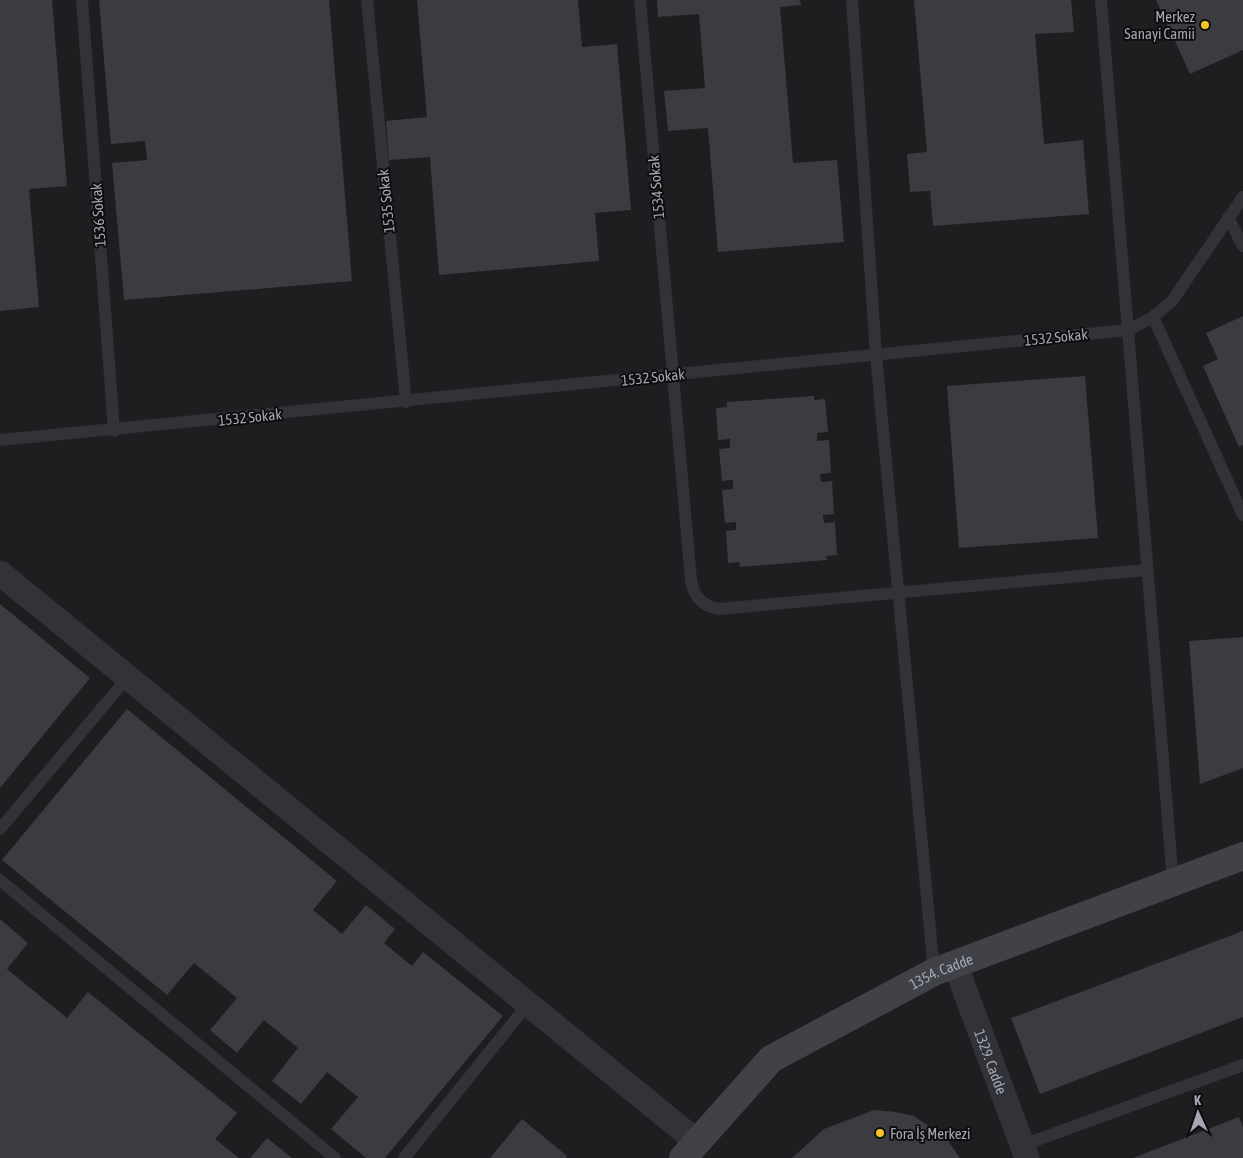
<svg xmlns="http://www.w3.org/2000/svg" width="1243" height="1158" viewBox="0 0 1243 1158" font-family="'Asap Condensed',sans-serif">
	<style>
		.built { fill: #1e1d20 }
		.building { fill: #3c3b40 }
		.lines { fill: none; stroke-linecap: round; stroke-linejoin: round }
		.lane { stroke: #323338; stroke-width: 12 }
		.street { stroke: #323338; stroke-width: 25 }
		.secondary { stroke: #404248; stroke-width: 28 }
		.poi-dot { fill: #f5c528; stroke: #0d0d0e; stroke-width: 2 }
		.labels { text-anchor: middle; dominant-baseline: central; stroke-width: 4; stroke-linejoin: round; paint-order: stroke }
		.poi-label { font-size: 15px; fill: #a3a6b4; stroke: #0d0d0e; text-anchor: end }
		.street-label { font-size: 15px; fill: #a3a6b4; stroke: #0d0d0e }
	</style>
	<rect width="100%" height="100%" fill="#121113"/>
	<rect class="built" x="0" y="0" width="1243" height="1158"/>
	<g class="building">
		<path d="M0,0H52L67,186L29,189L39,307L0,311Z"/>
		<path d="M99,0H329L352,281L124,300L112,163L147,160L145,141L111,144Z"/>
		<path d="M417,0H578L582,47L617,44L631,210L595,213L599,261L439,275L430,157L389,160L386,121L427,117Z"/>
		<path d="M657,0H800L801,5L780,7L793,163L837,160L844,242L718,252L708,128L668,131L664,91L705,88L699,14L658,17Z"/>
		<path d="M914,0H1071L1074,32L1035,34L1044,144L1083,140L1089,214L933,226L930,191L910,192L907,154L927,152Z"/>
		<path d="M1156,0H1243V50L1190,74Z"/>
		<path d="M1243,316V445L1239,447L1203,366L1218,359L1206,333Z"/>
		<path d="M1085,376L1098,538L959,548L947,386Z"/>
		<path d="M814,396V400L825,399L828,432L817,433V441L829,440L831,473L820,474L821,482L832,481L834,514L823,515L824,523L835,522L837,555L826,556L827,560L740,567L739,562L728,563L726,531L736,530V522L725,523L722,490L733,489V480L722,481L719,449L730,448V439L718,440L716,408L727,407V402Z"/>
		<path d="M0,604L90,678L0,788Z"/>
		<path d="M1243,637V768L1200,784L1189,641Z"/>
		<path d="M127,709L337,881L313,910L342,934L366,905L395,929L384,943L412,966L423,952L503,1016L385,1158H366L331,1129L358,1097L327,1072L301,1104L272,1081L298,1048L264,1020L237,1053L210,1030L237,998L194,963L167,995L2,860Z"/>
		<path d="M0,919L28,943L7,969L67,1018L88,992L237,1113L215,1139L239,1158H0Z"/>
		<path d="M1243,931V1017L1040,1094L1011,1018Z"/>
		<path d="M874,1110L896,1112L914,1116L946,1138L960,1158H792L824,1129Z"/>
		<path d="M1239,1117L1243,1127V1158H1133Z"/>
		<path d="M522,1119L567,1156L566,1158H490Z"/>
		<path d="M267,1138L292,1158H250Z"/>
	</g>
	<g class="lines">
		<g class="lane">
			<path d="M82,0L114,431"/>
			<path d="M367,0L406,402"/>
			<path d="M640,0L691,580C694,597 702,606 719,609L1146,570"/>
			<path d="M852,0L876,355L934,972"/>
			<path d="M1101,0L1173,882"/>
			<path d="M1228,217L1243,246"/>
			<path d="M1153,317L1243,515"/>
			<path d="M0,440L1128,330L1153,317L1172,301L1243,197"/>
			<path d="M0,829L128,677"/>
			<path d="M0,880L335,1158"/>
			<path d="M1023,1145L1243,1065"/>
			<path d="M404,1158L528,1004"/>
		</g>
		<g class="street">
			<path d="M0,573L696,1141"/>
			<path id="s1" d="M955,964L1027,1158"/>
		</g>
		<path class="secondary" id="s2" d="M683,1158L771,1059L934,972L1243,856"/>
	</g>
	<g class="poi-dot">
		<circle cx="1205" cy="25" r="5"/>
		<circle cx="880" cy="1133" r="5"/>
	</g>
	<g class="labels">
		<g class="poi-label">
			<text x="1195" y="16">Merkez<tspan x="1195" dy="17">Sanayi Camii</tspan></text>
			<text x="890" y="1133" text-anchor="start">Fora İş Merkezi</text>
		</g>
		<g class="street-label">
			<text transform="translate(656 187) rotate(-95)">1534 Sokak</text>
			<text transform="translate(386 201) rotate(-96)">1535 Sokak</text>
			<text transform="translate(98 215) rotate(-94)">1536 Sokak</text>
			<text transform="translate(1056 337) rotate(-6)">1532 Sokak</text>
			<text transform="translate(653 377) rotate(-6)">1532 Sokak</text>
			<text transform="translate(250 417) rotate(-6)">1532 Sokak</text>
			<text stroke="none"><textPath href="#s2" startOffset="324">1354. Cadde</textPath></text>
			<text stroke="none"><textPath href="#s1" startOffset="104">1329. Cadde</textPath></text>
		</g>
	</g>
	<g transform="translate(1198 1113) rotate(357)" stroke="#0d0d0e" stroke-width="4" paint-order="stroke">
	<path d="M0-4L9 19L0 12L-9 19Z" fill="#a3a6b4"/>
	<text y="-8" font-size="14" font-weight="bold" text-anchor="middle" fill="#a3a6b4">K</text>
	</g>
</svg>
